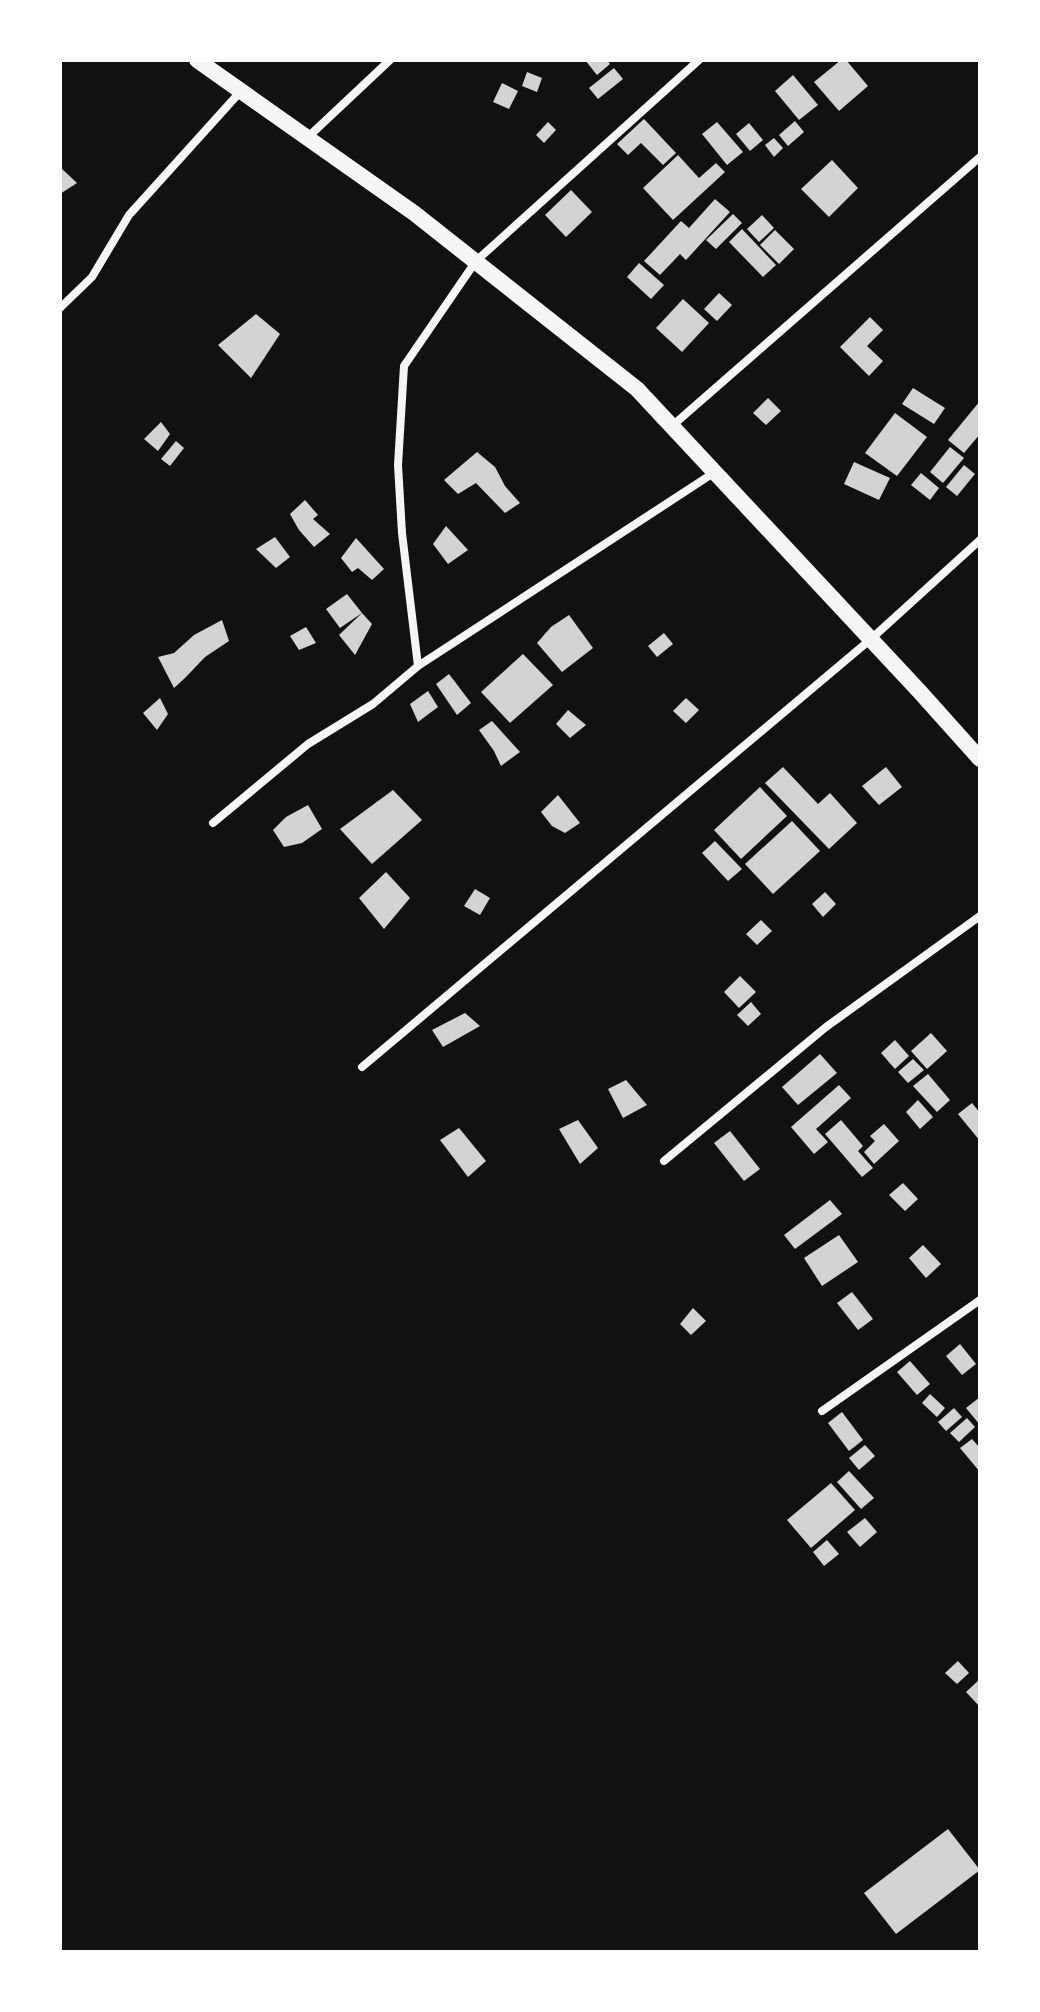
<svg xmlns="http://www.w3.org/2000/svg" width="1040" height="2012" viewBox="0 0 1040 2012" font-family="'Sofia Sans Condensed',sans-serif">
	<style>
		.building { fill: #d3d3d3 }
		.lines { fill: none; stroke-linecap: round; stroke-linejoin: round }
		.minor { stroke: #f5f5f5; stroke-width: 8 }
		.secondary { stroke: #f5f5f5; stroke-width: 16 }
	</style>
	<rect width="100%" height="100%" fill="#111"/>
	<g class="building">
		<path d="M585,60H607L610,64L597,75Z"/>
		<path d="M841,60H846L868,86L839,111L814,82Z"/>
		<path d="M614,68L623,79L598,99L589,88Z"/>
		<path d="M527,72L542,78L537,92L522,86Z"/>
		<path d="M793,75L818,105L799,120L775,91Z"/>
		<path d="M502,83L518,91L509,109L493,102Z"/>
		<path d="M644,119L676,153L663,165L641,143L628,155L617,144Z"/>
		<path d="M795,121L804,132L788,146L779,135Z"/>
		<path d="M548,122L556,130L544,143L536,135Z"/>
		<path d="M717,122L743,152L727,165L702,134Z"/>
		<path d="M749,123L763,140L750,151L736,134Z"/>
		<path d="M774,138L783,148L774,157L765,145Z"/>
		<path d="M678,155L699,178L716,163L725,172L673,220L643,188Z"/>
		<path d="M832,160L858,188L829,217L801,189Z"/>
		<path d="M60,167L77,183L60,194Z"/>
		<path d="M571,190L592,212L566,237L545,215Z"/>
		<path d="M715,199L730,212L686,260L680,254L660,275L644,261L681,221L689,228Z"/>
		<path d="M733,214L742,223L716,249L706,240Z"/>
		<path d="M762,215L774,228L759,242L747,229Z"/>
		<path d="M742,229L776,265L763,277L729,242Z"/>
		<path d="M775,230L794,249L779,264L760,245Z"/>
		<path d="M639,263L664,285L651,299L627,277Z"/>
		<path d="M719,293L732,305L717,321L704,309Z"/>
		<path d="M683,299L709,323L682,352L656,328Z"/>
		<path d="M256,314L280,334L251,378L218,345Z"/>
		<path d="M870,317L883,330L867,346L883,361L869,376L840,347Z"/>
		<path d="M913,388L945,408L934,424L902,404Z"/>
		<path d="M768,398L781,411L766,425L753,413Z"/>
		<path d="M980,401V434L964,453L948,440Z"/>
		<path d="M895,413L927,437L897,476L865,453Z"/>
		<path d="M161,422L170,434L158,451L144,439Z"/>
		<path d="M176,441L184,448L170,466L161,459Z"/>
		<path d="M950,447L964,458L943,483L930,472Z"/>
		<path d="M477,452L495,467L505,486L520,503L505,513L476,483L458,494L444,480Z"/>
		<path d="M854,462L890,478L879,500L844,484Z"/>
		<path d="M964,465L975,474L957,496L946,487Z"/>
		<path d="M921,473L939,488L930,500L911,485Z"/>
		<path d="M305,500L318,515L313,519L330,534L314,547L299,530L290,514Z"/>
		<path d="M446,526L468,550L448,564L433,544Z"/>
		<path d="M275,537L290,557L276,568L256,549Z"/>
		<path d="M356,538L384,569L372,580L358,568L352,572L341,558Z"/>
		<path d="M347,594L362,613L340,628L326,609Z"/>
		<path d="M362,613L372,624L355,655L339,635Z"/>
		<path d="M569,615L593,648L562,672L537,643L551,627Z"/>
		<path d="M222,620L229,641L205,657L185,678L174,688L158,657L174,653L194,635Z"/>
		<path d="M306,627L316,643L299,650L290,636Z"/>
		<path d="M664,633L673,644L657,657L648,646Z"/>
		<path d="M523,654L553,685L510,723L481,692Z"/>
		<path d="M449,674L471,703L457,715L436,684Z"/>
		<path d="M428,691L438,707L418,722L410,704Z"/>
		<path d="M160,698L168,714L157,730L143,713Z"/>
		<path d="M686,698L699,710L686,723L673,711Z"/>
		<path d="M568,710L586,725L570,738L556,724Z"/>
		<path d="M492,721L520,752L501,766L494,751L479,730Z"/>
		<path d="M783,767L818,804L830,793L857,823L829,849L765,783Z"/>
		<path d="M886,767L902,787L879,805L862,786Z"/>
		<path d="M760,787L787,816L741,859L714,830Z"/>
		<path d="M393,790L422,820L372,864L340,829Z"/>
		<path d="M558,795L580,823L565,833L552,826L541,812Z"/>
		<path d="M308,805L322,829L302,843L284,847L273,830L286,817Z"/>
		<path d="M792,821L820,851L773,894L745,864Z"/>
		<path d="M715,841L742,869L728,881L702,853Z"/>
		<path d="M386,872L410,898L384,929L359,898Z"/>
		<path d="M475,889L490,898L480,915L464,906Z"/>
		<path d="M825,892L836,904L823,917L812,904Z"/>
		<path d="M761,920L772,931L757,945L746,934Z"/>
		<path d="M740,976L756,992L739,1008L724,992Z"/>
		<path d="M751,1002L761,1014L748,1026L737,1015Z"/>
		<path d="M465,1013L480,1026L443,1047L432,1030Z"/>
		<path d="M931,1033L947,1051L927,1069L911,1051Z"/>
		<path d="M895,1040L909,1056L895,1069L881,1053Z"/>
		<path d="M820,1054L837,1073L798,1105L782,1087Z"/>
		<path d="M913,1059L924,1070L908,1083L898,1072Z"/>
		<path d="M928,1074L950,1100L937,1112L913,1086Z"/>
		<path d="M626,1080L647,1105L623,1118L608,1089Z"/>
		<path d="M839,1085L851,1098L816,1129L828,1142L814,1154L791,1127Z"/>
		<path d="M918,1100L933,1117L920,1129L906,1112Z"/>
		<path d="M972,1103L980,1113V1141L958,1114Z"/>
		<path d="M578,1120L598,1148L580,1164L559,1129Z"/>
		<path d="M841,1120L863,1146L858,1151L873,1168L862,1177L825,1134Z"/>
		<path d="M884,1124L899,1141L874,1164L864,1152L875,1141L870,1136Z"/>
		<path d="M459,1128L486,1161L468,1177L440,1140Z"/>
		<path d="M730,1131L760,1169L744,1181L714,1143Z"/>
		<path d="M903,1183L918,1199L905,1211L889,1195Z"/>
		<path d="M830,1200L842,1214L795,1249L784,1235Z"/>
		<path d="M839,1235L858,1262L822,1286L804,1258Z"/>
		<path d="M923,1245L941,1264L926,1278L909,1258Z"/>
		<path d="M852,1292L873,1319L858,1330L837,1303Z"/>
		<path d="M693,1308L706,1321L691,1335L680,1324Z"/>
		<path d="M960,1344L976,1364L962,1375L946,1356Z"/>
		<path d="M910,1361L930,1384L917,1395L897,1372Z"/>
		<path d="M930,1394L945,1408L937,1417L922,1403Z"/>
		<path d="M980,1397V1425L966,1408Z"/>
		<path d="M954,1408L962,1417L946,1431L938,1422Z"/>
		<path d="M842,1412L863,1440L849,1451L828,1423Z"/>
		<path d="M967,1418L975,1427L959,1442L950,1433Z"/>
		<path d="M972,1439L980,1448V1472L960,1448Z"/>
		<path d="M865,1445L875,1456L859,1470L849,1458Z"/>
		<path d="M849,1471L874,1498L861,1509L837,1482Z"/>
		<path d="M831,1483L855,1510L811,1548L787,1520Z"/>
		<path d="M865,1518L877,1532L860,1547L847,1532Z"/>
		<path d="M827,1540L839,1554L824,1566L813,1552Z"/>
		<path d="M958,1661L969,1673L957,1684L945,1673Z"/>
		<path d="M980,1679V1707L966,1692Z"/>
		<path d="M948,1829L980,1870L896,1934L864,1893Z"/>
	</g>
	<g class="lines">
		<g class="minor">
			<path d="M307,138L390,60"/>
			<path d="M60,308L92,277L129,215L241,91"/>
			<path d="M672,426L980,157"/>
			<path d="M418,666L715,472"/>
			<path d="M213,823L308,744L373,704L418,666L402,533L398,465L404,366L476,261L699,60"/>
			<path d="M362,1067L871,639L980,540"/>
			<path d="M664,1161L826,1027L980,916"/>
			<path d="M822,1411L980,1300"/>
		</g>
		<path class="secondary" d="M197,60L414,213L637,389L920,692L980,759"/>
	</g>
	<rect width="1040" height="2012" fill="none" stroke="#ffffff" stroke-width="124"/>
</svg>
